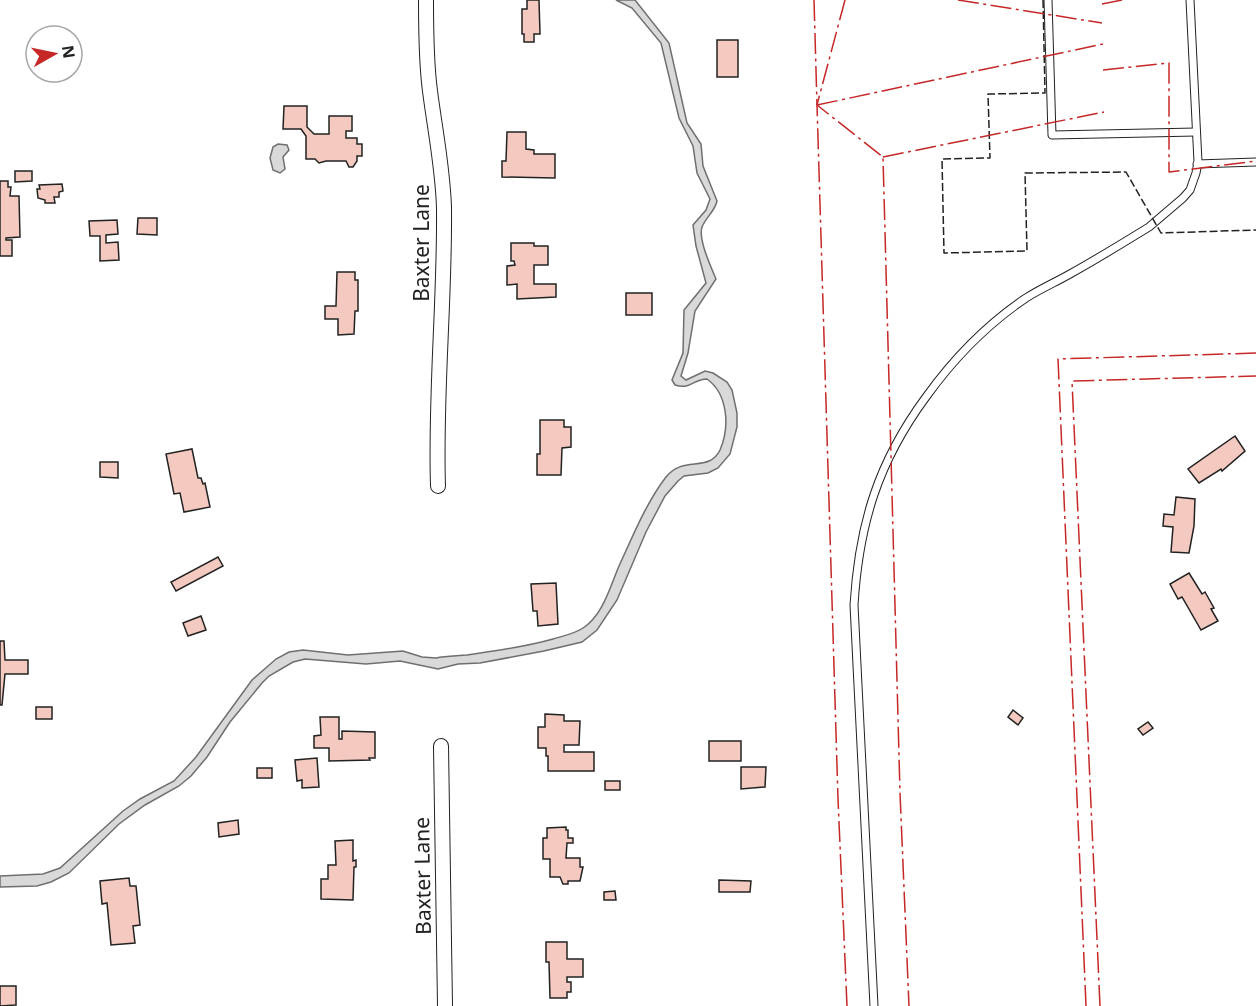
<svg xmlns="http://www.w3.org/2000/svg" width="1256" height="1006" viewBox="0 0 1256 1006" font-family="'Noto Sans',sans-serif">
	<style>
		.water { fill: #d9d9d9; stroke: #6f6f6f; stroke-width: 1.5 }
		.building { fill: #f3c9c0; stroke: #222; stroke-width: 1.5 }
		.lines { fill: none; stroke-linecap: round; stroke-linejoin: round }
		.service-casing { stroke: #222; stroke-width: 9 }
		.minor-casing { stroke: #222; stroke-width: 16 }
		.service { stroke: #fff; stroke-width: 7 }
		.minor { stroke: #fff; stroke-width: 14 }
		.fence { stroke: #222; stroke-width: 1.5; stroke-dasharray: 8 3; stroke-linecap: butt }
		.power { stroke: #c62828; stroke-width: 1.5; stroke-dasharray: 21 4.5 3 4.5; stroke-linecap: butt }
		.labels { text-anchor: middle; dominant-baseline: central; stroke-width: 4.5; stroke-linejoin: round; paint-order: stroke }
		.street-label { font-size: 21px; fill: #222; stroke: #fff }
	</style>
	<rect width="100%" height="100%" fill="#fff"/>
	<g class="water">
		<path d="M616,0H635L669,43L687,123L701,144L703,166L717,201C715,211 706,217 702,227C698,239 711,267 716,279L695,311L688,353L681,376L686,380L705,371L713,373L727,382L732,390L737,413V427L730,454L718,468L708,473L684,476L678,481L665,496L646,532L617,600L597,630L582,642L544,651L480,663L458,664L438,669L400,661L366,664L305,659L293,662L269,676L262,683L230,722L207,757L191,776L179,786L145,805L119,824L69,873L51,882L37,886L0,887V876L43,874L60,868L123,811L140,799L174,781L196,757L252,680L276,659L289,652L303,650L348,655L403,651L422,657L436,658C446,656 457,656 467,655C496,651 525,647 553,639C563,636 574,634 583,628C603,615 610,587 619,566C633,536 646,503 666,477C683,455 709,473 720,450C730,427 728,394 707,379C693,379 691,390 675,385L672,380L683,353L684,310L706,283L696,246L693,225L706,210L710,199L697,173L693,146L679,118L661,43L632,8Z"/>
		<path d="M278,144L287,145L289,150L283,157L285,169L280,173L273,170L270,158L273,147Z"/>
	</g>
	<g class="building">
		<path d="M527,0H539L540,34H534V42H524V34H522V9H527Z"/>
		<rect x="717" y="40" width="21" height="37"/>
		<path d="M284,106H307V127L314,134H329V116H352V131H346V138H357V144H362V156H357V161L353,167H349L346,161H326L319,163L315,159H306V136L301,129H283Z"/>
		<path d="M507,132H526V149L534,150V154H555V178L502,177V161H506Z"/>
		<path d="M15,171H32V181L15,182Z"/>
		<path d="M0,181H8V187H11L10,196H19L20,237L6,238V240H12V256H0Z"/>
		<path d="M62,184L63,191L59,192V197H54L55,203H45V200L38,198L37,189H40L39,185Z"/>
		<path d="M138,218H157V235L137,234Z"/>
		<path d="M117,220L118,234L106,235V243L118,242L119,260L100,261V236H90L89,221Z"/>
		<path d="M511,243H534V246H548V265H534V284H556V297L517,299V284L507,285V266L515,265L514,261H511Z"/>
		<path d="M337,272H355V280H358V311H355L354,334L338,335V319H325V306H336Z"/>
		<rect x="626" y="293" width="26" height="22"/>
		<path d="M540,420H564V427H571V447L562,448L561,475H537V454H540Z"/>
		<path d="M1235,436L1245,451L1222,471L1221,469L1199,483L1188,469Z"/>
		<path d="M192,449L198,478H201L203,484L205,483L210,507L184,512L180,493L174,494L166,454Z"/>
		<path d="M100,462H118V478L100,477Z"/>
		<path d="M1176,497L1195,499L1194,526L1189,553L1171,552L1173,527L1163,526L1164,514L1174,515Z"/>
		<path d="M218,557L223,566L176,591L171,582Z"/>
		<path d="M1189,573L1202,594L1205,592L1214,608L1211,609L1218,621L1201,630L1182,597L1178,599L1170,584Z"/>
		<path d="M556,583L558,624L538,626L537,611H533L531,584Z"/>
		<path d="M201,616L206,630L188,636L183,623Z"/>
		<path d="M0,641H4L5,660H28V674H5L2,705H0Z"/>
		<rect x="36" y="707" width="16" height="12"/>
		<path d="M1013,710L1023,718L1018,725L1008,717Z"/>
		<path d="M545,714L564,715V721H580L579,745H564V752H594V771H548V756H546V748H538V727H545Z"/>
		<path d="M320,717H339V739H342V731L375,732V758H369L370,760L329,761V748H314V736L321,735Z"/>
		<path d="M1148,722L1153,728L1143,735L1138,729Z"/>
		<rect x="709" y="741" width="32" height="20"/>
		<path d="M317,758L319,787L302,788V780L297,781L295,760Z"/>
		<path d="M741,767H766L765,787L741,789Z"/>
		<rect x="257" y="768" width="15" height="10"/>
		<rect x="605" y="781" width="15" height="9"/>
		<path d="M238,820L239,834L219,837L218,823Z"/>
		<path d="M566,827V830H568V838H573V843H567L566,858H580V867H583L580,881H568V884H563L560,877H550V859H543V838H547V828Z"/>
		<path d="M353,840V861L356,860V867H354L353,900L321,899V879H328V865H336L335,841Z"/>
		<path d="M129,878L130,886H136L140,925L133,926L135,943L111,945L107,903L102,904L100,881Z"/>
		<path d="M719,880L751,881L750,892H719Z"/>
		<path d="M615,891L616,900H604V892Z"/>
		<path d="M546,942H567V959H583V977H567V982H571V992H567V998H550L549,962H546Z"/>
		<path d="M0,986H16V1005L0,1006Z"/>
	</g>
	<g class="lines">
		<defs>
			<g id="service">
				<path d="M1048,0L1052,135L1196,132"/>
				<path d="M1197,164L1256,162"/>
				<path d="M874,1006L854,605C859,524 878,462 926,397C954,358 986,325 1026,298C1040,289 1056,282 1070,274C1097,259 1123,243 1149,227L1183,198L1190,190L1196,173L1198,162L1190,0"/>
			</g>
			<g id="minor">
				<path d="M426,0C426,30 426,61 430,91C435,130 443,169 444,208C445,301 435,393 438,486"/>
				<path d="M441,746L445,1006"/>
			</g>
		</defs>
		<use href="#service" class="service-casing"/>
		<use href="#minor" class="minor-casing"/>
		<use href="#service" class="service"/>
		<use href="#minor" class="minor"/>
		<path class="fence" d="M1043,0L1045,93L988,94L990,158L942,159L944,253L1027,251L1025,173L1126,172L1161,233L1256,230"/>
		<g class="power">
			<path d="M814,0L817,105L883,157L900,793L909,1006"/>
			<path d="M845,0L817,105L838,799L847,1006"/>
			<path d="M958,0L1102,23"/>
			<path d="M1102,4L1122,0"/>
			<path d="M1103,70L1169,63V172L1256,161"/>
			<path d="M817,105L1103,44"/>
			<path d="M883,157L1104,112"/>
			<path d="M1086,1006L1058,359L1256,353"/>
			<path d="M1100,1006L1072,381L1256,376"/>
		</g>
	</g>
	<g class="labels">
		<g class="street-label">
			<text transform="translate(421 243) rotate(-90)">Baxter Lane</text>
			<text transform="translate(422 876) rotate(-91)">Baxter Lane</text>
		</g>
	</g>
	<g transform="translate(54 54) rotate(81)"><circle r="28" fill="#ffffff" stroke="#a7a7a7" stroke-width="1.5"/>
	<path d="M0-4.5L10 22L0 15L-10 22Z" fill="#c62828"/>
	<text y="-9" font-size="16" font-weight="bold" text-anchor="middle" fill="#222222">N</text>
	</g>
</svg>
